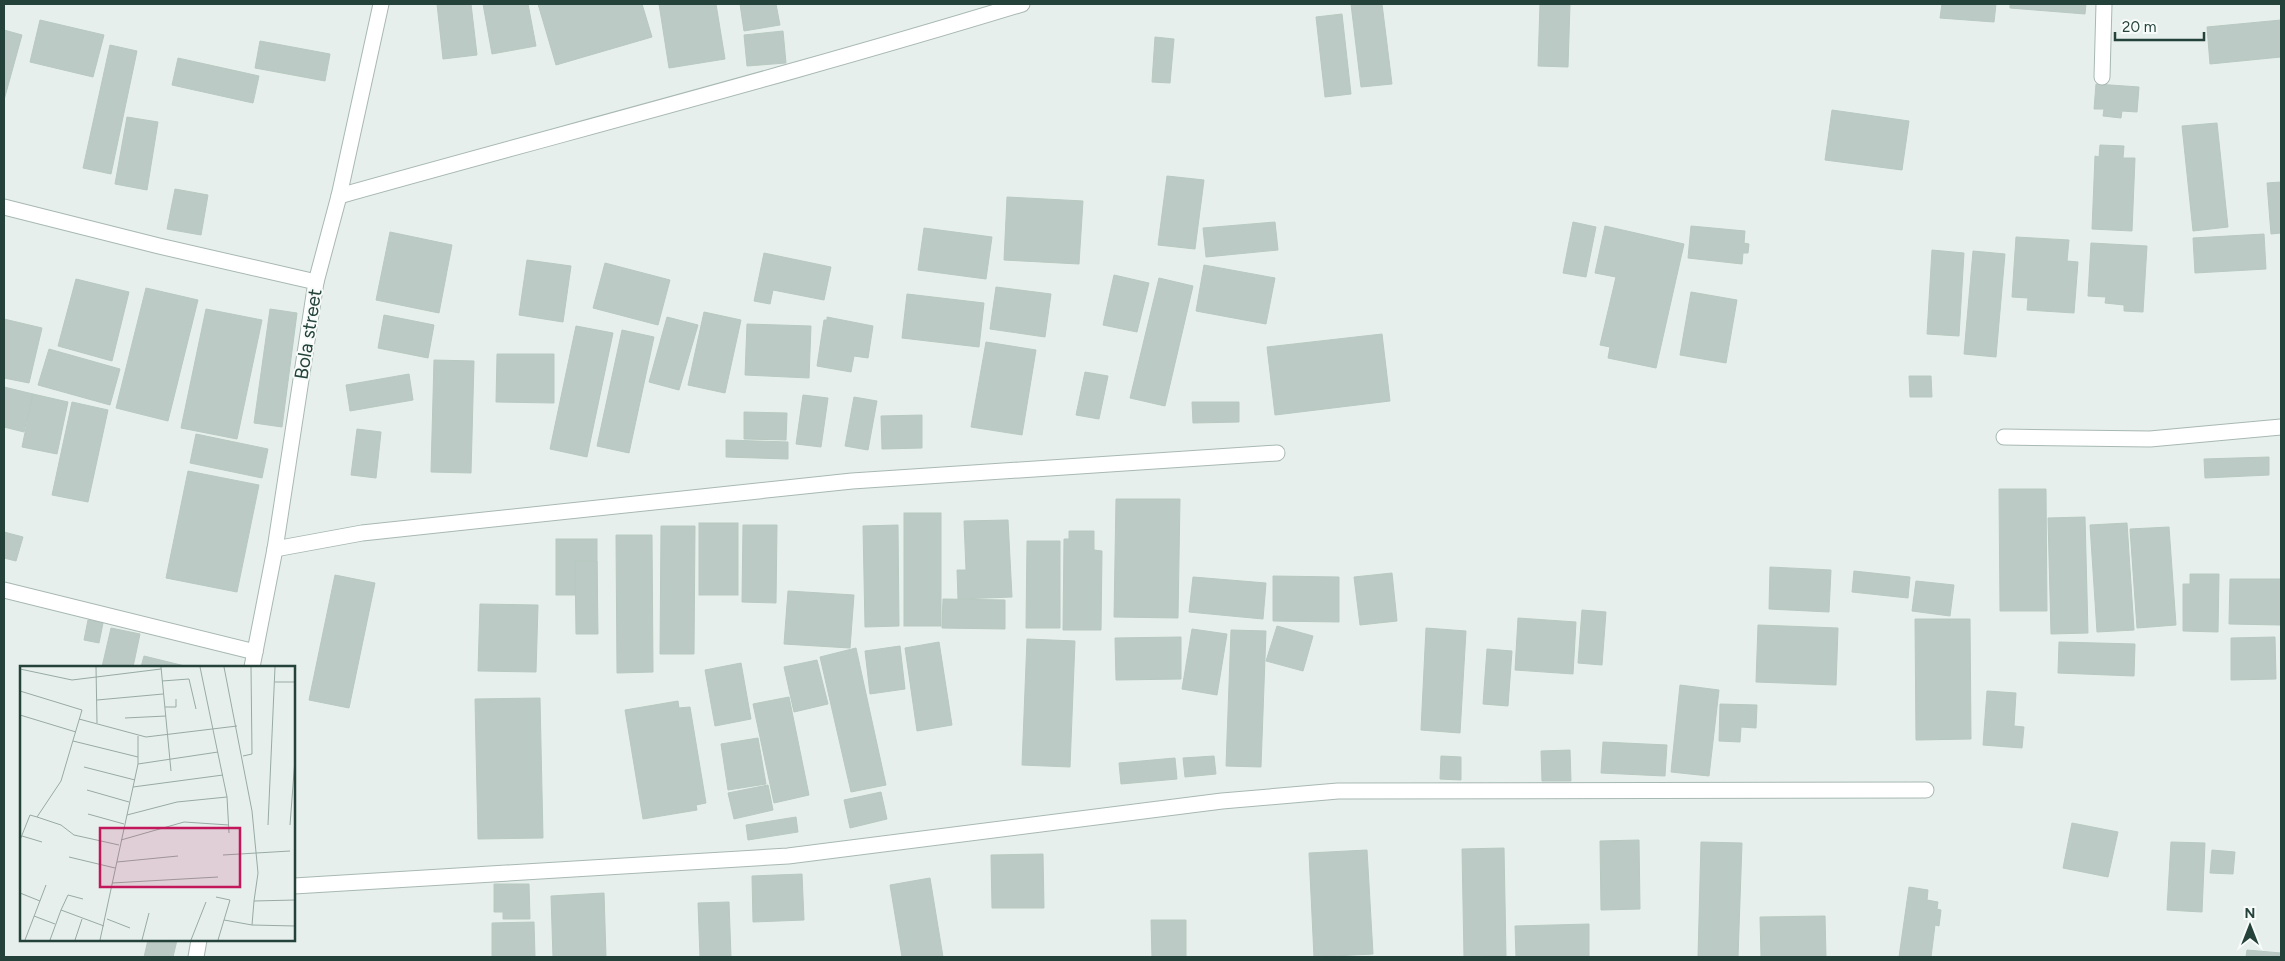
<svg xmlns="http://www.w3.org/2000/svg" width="2285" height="961" viewBox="0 0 2285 961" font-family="Figtree,sans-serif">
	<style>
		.building { fill: #bbcac4; stroke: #b8c9c2 }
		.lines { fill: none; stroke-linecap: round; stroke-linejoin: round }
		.street-casing { stroke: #a8b8b2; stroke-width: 17 }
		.street { stroke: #fff; stroke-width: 15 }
		.labels { text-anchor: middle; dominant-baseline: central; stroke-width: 4; stroke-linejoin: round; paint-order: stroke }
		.street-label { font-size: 19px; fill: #24423a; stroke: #f7fbf9 }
		.inset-road { fill: none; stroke: #98aaa4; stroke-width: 1 }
		.view { fill: #c2185b; fill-opacity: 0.15; stroke: #c2185b; stroke-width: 2.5 }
		.inset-edge { fill: none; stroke: #24423a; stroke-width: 2.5 }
	</style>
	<rect width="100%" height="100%" fill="#e6efeb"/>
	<g class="building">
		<path d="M437,4H471L477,55L443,59Z"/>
		<path d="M483,4H528L536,46L492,54Z"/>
		<path d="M538,4H642L652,37L556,65Z"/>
		<path d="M659,4H716L725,59L669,68Z"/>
		<path d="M740,4H776L780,25L744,31Z"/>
		<path d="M1351,4H1382L1392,84L1361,87Z"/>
		<path d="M1540,4H1570L1568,67L1538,66Z"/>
		<path d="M1942,4H1996L1994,22L1940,18Z"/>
		<path d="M2010,4H2086L2085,14L2010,8Z"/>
		<path d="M1342,14L1351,94L1325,97L1316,17Z"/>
		<path d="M40,20L104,35L93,77L30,62Z"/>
		<path d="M2281,20V57L2210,64L2207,27Z"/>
		<path d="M4,30L22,35L4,100Z"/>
		<path d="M783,31L786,63L747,66L744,35Z"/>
		<path d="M1155,37L1174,39L1170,83L1152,82Z"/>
		<path d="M260,41L330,54L325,81L255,68Z"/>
		<path d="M110,45L137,51L111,174L83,168Z"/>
		<path d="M178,58L259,76L253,103L172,85Z"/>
		<path d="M2096,84L2139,87L2137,112L2122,111L2121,118L2103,116L2104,109H2094Z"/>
		<path d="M1832,110L1909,121L1902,170L1825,160Z"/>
		<path d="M127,117L158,122L147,190L115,184Z"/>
		<path d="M2217,123L2228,227L2193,231L2182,126Z"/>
		<path d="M2100,145L2124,146L2123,158H2135L2132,231L2092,229L2095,156L2099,157Z"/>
		<path d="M1167,176L1204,180L1195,249L1158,245Z"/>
		<path d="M2281,182V233L2271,234L2267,183Z"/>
		<path d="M175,189L208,195L201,235L167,229Z"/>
		<path d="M1007,197L1083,201L1079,264L1004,260Z"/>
		<path d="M1275,222L1278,250L1206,257L1203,228Z"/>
		<path d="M1573,222L1596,227L1586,277L1563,273Z"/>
		<path d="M1605,226L1684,244L1656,368L1608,358L1610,347L1600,345L1616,277L1595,273Z"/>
		<path d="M1691,226L1745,231L1744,243L1749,244L1748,253H1743L1742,264L1688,258Z"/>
		<path d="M924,228L992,237L986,279L918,270Z"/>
		<path d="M390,232L452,245L439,313L376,300Z"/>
		<path d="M2264,234L2266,269L2195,273L2193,238Z"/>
		<path d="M2016,237L2069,240L2067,261L2078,262L2074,313L2027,310L2028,298L2012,297Z"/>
		<path d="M2091,243L2147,246L2143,312L2124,311V305L2105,303L2106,297L2088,296Z"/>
		<path d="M1932,250L1964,253L1959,336L1927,334Z"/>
		<path d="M1973,251L2005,254L1996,357L1964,354Z"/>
		<path d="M764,253L831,267L824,300L773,290L770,304L754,301Z"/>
		<path d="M527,260L571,266L563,322L519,315Z"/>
		<path d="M605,263L670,280L658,325L593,308Z"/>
		<path d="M1204,265L1275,278L1266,324L1196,311Z"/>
		<path d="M1114,275L1149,283L1137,332L1103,325Z"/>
		<path d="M1159,278L1193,286L1165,406L1130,398Z"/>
		<path d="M76,279L129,292L112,361L58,346Z"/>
		<path d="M996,287L1051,294L1045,337L990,329Z"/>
		<path d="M146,288L198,300L168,421L116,408Z"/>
		<path d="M1691,292L1737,300L1726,363L1680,355Z"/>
		<path d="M907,294L984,303L979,347L902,338Z"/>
		<path d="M206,309L262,320L237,439L181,428Z"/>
		<path d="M270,309L297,313L282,427L254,423Z"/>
		<path d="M704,312L741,320L725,393L688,385Z"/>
		<path d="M384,315L434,325L428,358L378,348Z"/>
		<path d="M667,317L698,325L679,390L649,382Z"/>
		<path d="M827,317L873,326L868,358L854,356L851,372L817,366L824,320H827Z"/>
		<path d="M4,319L42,328L29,383L4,378Z"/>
		<path d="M747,324L811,326L809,378L745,375Z"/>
		<path d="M576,326L613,333L587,457L550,449Z"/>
		<path d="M622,330L654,337L629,453L597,446Z"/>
		<path d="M1382,334L1390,401L1275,415L1267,347Z"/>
		<path d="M986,342L1036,350L1022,435L971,427Z"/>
		<path d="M49,349L120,369L110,405L38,385Z"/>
		<path d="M497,354H554V403L496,402Z"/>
		<path d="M434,360L474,361L471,473L431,472Z"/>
		<path d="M1085,372L1108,376L1099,419L1076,415Z"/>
		<path d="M409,374L413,400L350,411L346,385Z"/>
		<path d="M1909,376H1931L1932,397H1910Z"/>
		<path d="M4,387L33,394L24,432L4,427Z"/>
		<path d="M33,394L68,402L57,454L22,447Z"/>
		<path d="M803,395L828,398L821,447L796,444Z"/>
		<path d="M854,397L877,401L868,450L845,446Z"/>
		<path d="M72,402L108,410L88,502L52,495Z"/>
		<path d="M1192,402H1239V422L1193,423Z"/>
		<path d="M744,412L787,413L786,440L744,439Z"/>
		<path d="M922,415V448L882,449L881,416Z"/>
		<path d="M357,429L381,432L376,478L351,475Z"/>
		<path d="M196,434L268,449L262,478L190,463Z"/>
		<path d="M726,440L788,442V459L726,457Z"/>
		<path d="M2269,457V475L2205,478L2204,459Z"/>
		<path d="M188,471L259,485L237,592L166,578Z"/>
		<path d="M1999,489H2046L2047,611H2000Z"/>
		<path d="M1116,499H1180L1178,618L1114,617Z"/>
		<rect x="904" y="513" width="37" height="113"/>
		<path d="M2085,517L2088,633L2051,634L2048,518Z"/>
		<path d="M1008,520L1012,597L958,599L957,570H966L964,521Z"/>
		<rect x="699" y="523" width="39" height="72"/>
		<path d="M2127,523L2134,630L2097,632L2090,525Z"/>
		<path d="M743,525H777L776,603L742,602Z"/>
		<path d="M898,525L899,626L865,627L863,526Z"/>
		<path d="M661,526H695L694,654H660Z"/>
		<path d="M2169,527L2176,625L2137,628L2130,529Z"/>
		<path d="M1069,531H1094V550L1102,551L1101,630H1063L1064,539H1069Z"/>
		<path d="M4,532L23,537L16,561L4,558Z"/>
		<path d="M616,535H652L653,672L617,673Z"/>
		<rect x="556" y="539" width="41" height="56"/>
		<path d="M1027,541H1060V628H1026Z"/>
		<path d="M575,561H597L598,634H576Z"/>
		<path d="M1770,567L1831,570L1829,612L1769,609Z"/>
		<path d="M1854,571L1910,577L1908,598L1852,592Z"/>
		<path d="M1392,573L1397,621L1360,625L1354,577Z"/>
		<path d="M2190,574H2219L2218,632L2183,631V584H2190Z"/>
		<path d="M335,575L375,583L349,708L309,700Z"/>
		<path d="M1273,576L1339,577V622L1273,621Z"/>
		<path d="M1193,577L1266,583L1263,619L1189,612Z"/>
		<path d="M2230,579H2281V625L2229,624Z"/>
		<path d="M1916,581L1954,585L1950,616L1912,611Z"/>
		<path d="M788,591L854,595L850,648L784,644Z"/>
		<path d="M943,599L1005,600V629L942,628Z"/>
		<path d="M480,604L538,605L536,672L478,671Z"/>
		<path d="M1582,610L1606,612L1602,665L1578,663Z"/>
		<path d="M1518,618L1576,622L1573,674L1515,670Z"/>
		<path d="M1915,619H1970L1971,739L1916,740Z"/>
		<path d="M88,620L103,623L99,643L84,640Z"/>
		<path d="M1758,625L1838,628L1836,685L1756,682Z"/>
		<path d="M1277,626L1313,636L1303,671L1266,661Z"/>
		<path d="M111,628L140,634L133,667H102Z"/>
		<path d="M1426,628L1466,631L1460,733L1421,730Z"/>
		<path d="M1192,629L1227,634L1217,695L1182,689Z"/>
		<path d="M1231,630L1266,631L1261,767L1226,766Z"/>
		<path d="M1181,637V679L1116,680L1115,638Z"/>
		<path d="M2275,637L2276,679L2231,680V638Z"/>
		<path d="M1027,639L1075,641L1070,767L1022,765Z"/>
		<path d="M939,642L952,725L917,731L905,648Z"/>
		<path d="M2059,642L2135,644L2134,676L2058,673Z"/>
		<path d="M900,646L905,689L870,694L865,651Z"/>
		<path d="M856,648L886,785L851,792L820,657Z"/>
		<path d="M1487,649L1512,651L1508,706L1483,704Z"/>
		<path d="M144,656L189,667H141Z"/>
		<path d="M817,660L828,704L794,712L784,667Z"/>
		<path d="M741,663L751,719L715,726L705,670Z"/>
		<path d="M1680,685L1719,690L1709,776L1671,772Z"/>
		<path d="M1987,691L2016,693L2014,726L2024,727L2022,748L1983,745Z"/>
		<path d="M789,697L809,795L774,803L753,704Z"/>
		<path d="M540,698L543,838L478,839L475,699Z"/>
		<path d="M678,701L679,708L690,707L706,803L696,805L697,810L643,819L625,710Z"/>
		<path d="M1720,704L1757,705L1756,728L1741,727L1740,742L1719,741Z"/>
		<path d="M758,738L766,784L728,790L721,744Z"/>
		<path d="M1603,742L1667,745L1665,776L1601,773Z"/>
		<path d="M1570,750L1571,781H1542L1541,751Z"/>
		<path d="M1214,756L1216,774L1185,777L1183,758Z"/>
		<path d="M1441,756L1461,757V780L1440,779Z"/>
		<path d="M1175,758L1177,779L1121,784L1119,763Z"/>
		<path d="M768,785L773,810L734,819L728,793Z"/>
		<path d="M881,792L887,819L850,828L844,800Z"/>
		<path d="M796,817L798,832L748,840L746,825Z"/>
		<path d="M2072,823L2118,832L2108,877L2063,868Z"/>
		<path d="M1639,840L1640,909L1601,910L1600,841Z"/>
		<path d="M1701,842L1742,843L1738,957H1698Z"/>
		<path d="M2171,842L2205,843L2202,912L2167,910Z"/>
		<path d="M1504,848L1506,956L1464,957L1462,849Z"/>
		<path d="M1367,850L1373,954L1314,957L1309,853Z"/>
		<path d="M2212,850L2235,852L2233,874L2210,873Z"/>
		<path d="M1043,854L1044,908H992L991,855Z"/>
		<path d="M802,874L804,920L753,922L752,876Z"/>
		<path d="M930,878L943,957H902L890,885Z"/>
		<path d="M494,884H529L530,919H503V912H494Z"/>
		<path d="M1909,887L1928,890L1927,900L1938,902L1937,909L1941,910L1939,926L1935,925L1931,957H1899Z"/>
		<path d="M604,893L606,957H553L551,896Z"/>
		<path d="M729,902L731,957H700L698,903Z"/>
		<path d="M1825,916L1826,957H1761L1760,917Z"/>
		<path d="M1151,920H1186V957H1152Z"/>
		<path d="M534,922L535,957H492V923Z"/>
		<path d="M1589,924V957H1516L1515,926Z"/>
		<path d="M148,940H177L173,957H144Z"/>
		<path d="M2247,950L2281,953V957H2246Z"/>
	</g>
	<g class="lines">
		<defs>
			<g id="street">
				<path d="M2102,77L2104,4"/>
				<path d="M339,196C567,132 796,73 1022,4"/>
				<path d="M4,207L159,246L316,282"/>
				<path d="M2004,437L2150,439L2281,427"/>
				<path d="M275,549L362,533L852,481L1277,453"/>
				<path d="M4,590L255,652"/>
				<path d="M252,667L275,549L316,282L339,196L381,4"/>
				<path d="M294,886L788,856L1222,801L1338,791L1926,790"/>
				<path d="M196,957L199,940"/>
			</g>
		</defs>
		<use href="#street" class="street-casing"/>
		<use href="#street" class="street"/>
	</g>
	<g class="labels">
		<g class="street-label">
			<text transform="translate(308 334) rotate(-81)">Bola street</text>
		</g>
	</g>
	<g transform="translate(20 666)">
		<rect width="275" height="275" fill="#e6efeb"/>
		<path class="inset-road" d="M76,1L77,57M141,1L151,105M180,1L207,131L209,167M204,1L232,145L238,207L234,235L275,234M0,3L52,14L141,3M142,15L169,13L176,43M255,16H275M0,25L62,44L41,115L17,151L10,149L0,174M77,34L143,28M145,41H156V33M0,49L56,66M105,52L146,50M59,53L126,71L217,60M53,75L118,91M223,90L232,88L231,1M118,98L198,86M64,101L115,114M113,121L203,109M67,124L109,136M68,148L104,158M107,149L157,136L207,131M17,151L41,159L54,169L99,179M248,159L255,1M270,159L275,93M2,170L22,176M101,174L164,156L209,159M203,189L270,185M49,191L95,202M97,196L158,190M92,217L198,211M0,227L20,235M196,231L210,234L204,254M234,235L232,259L275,260M41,244L48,229L63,233M14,250L35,258M87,253L110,262M5,274L26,219M30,274L41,244L84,260M55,274L62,253M80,274L118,98V70M122,274L129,247M171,274L186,236M198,274L204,254L232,259"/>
		<path class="view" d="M80,162H220V221H80Z"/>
		<rect width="275" height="275" class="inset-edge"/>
	</g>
	<rect width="2285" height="961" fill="none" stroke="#24423a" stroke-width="10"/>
	<g transform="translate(2250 926)" stroke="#f7fbf9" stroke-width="4" paint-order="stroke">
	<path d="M0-4L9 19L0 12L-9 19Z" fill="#24423a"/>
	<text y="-8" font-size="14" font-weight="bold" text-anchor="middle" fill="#24423a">N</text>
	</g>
	<path d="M2115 32v8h89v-8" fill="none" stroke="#24423a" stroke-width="2.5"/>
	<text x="2122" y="32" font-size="15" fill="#24423a" stroke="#f7fbf9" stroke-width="4" paint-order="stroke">20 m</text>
</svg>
